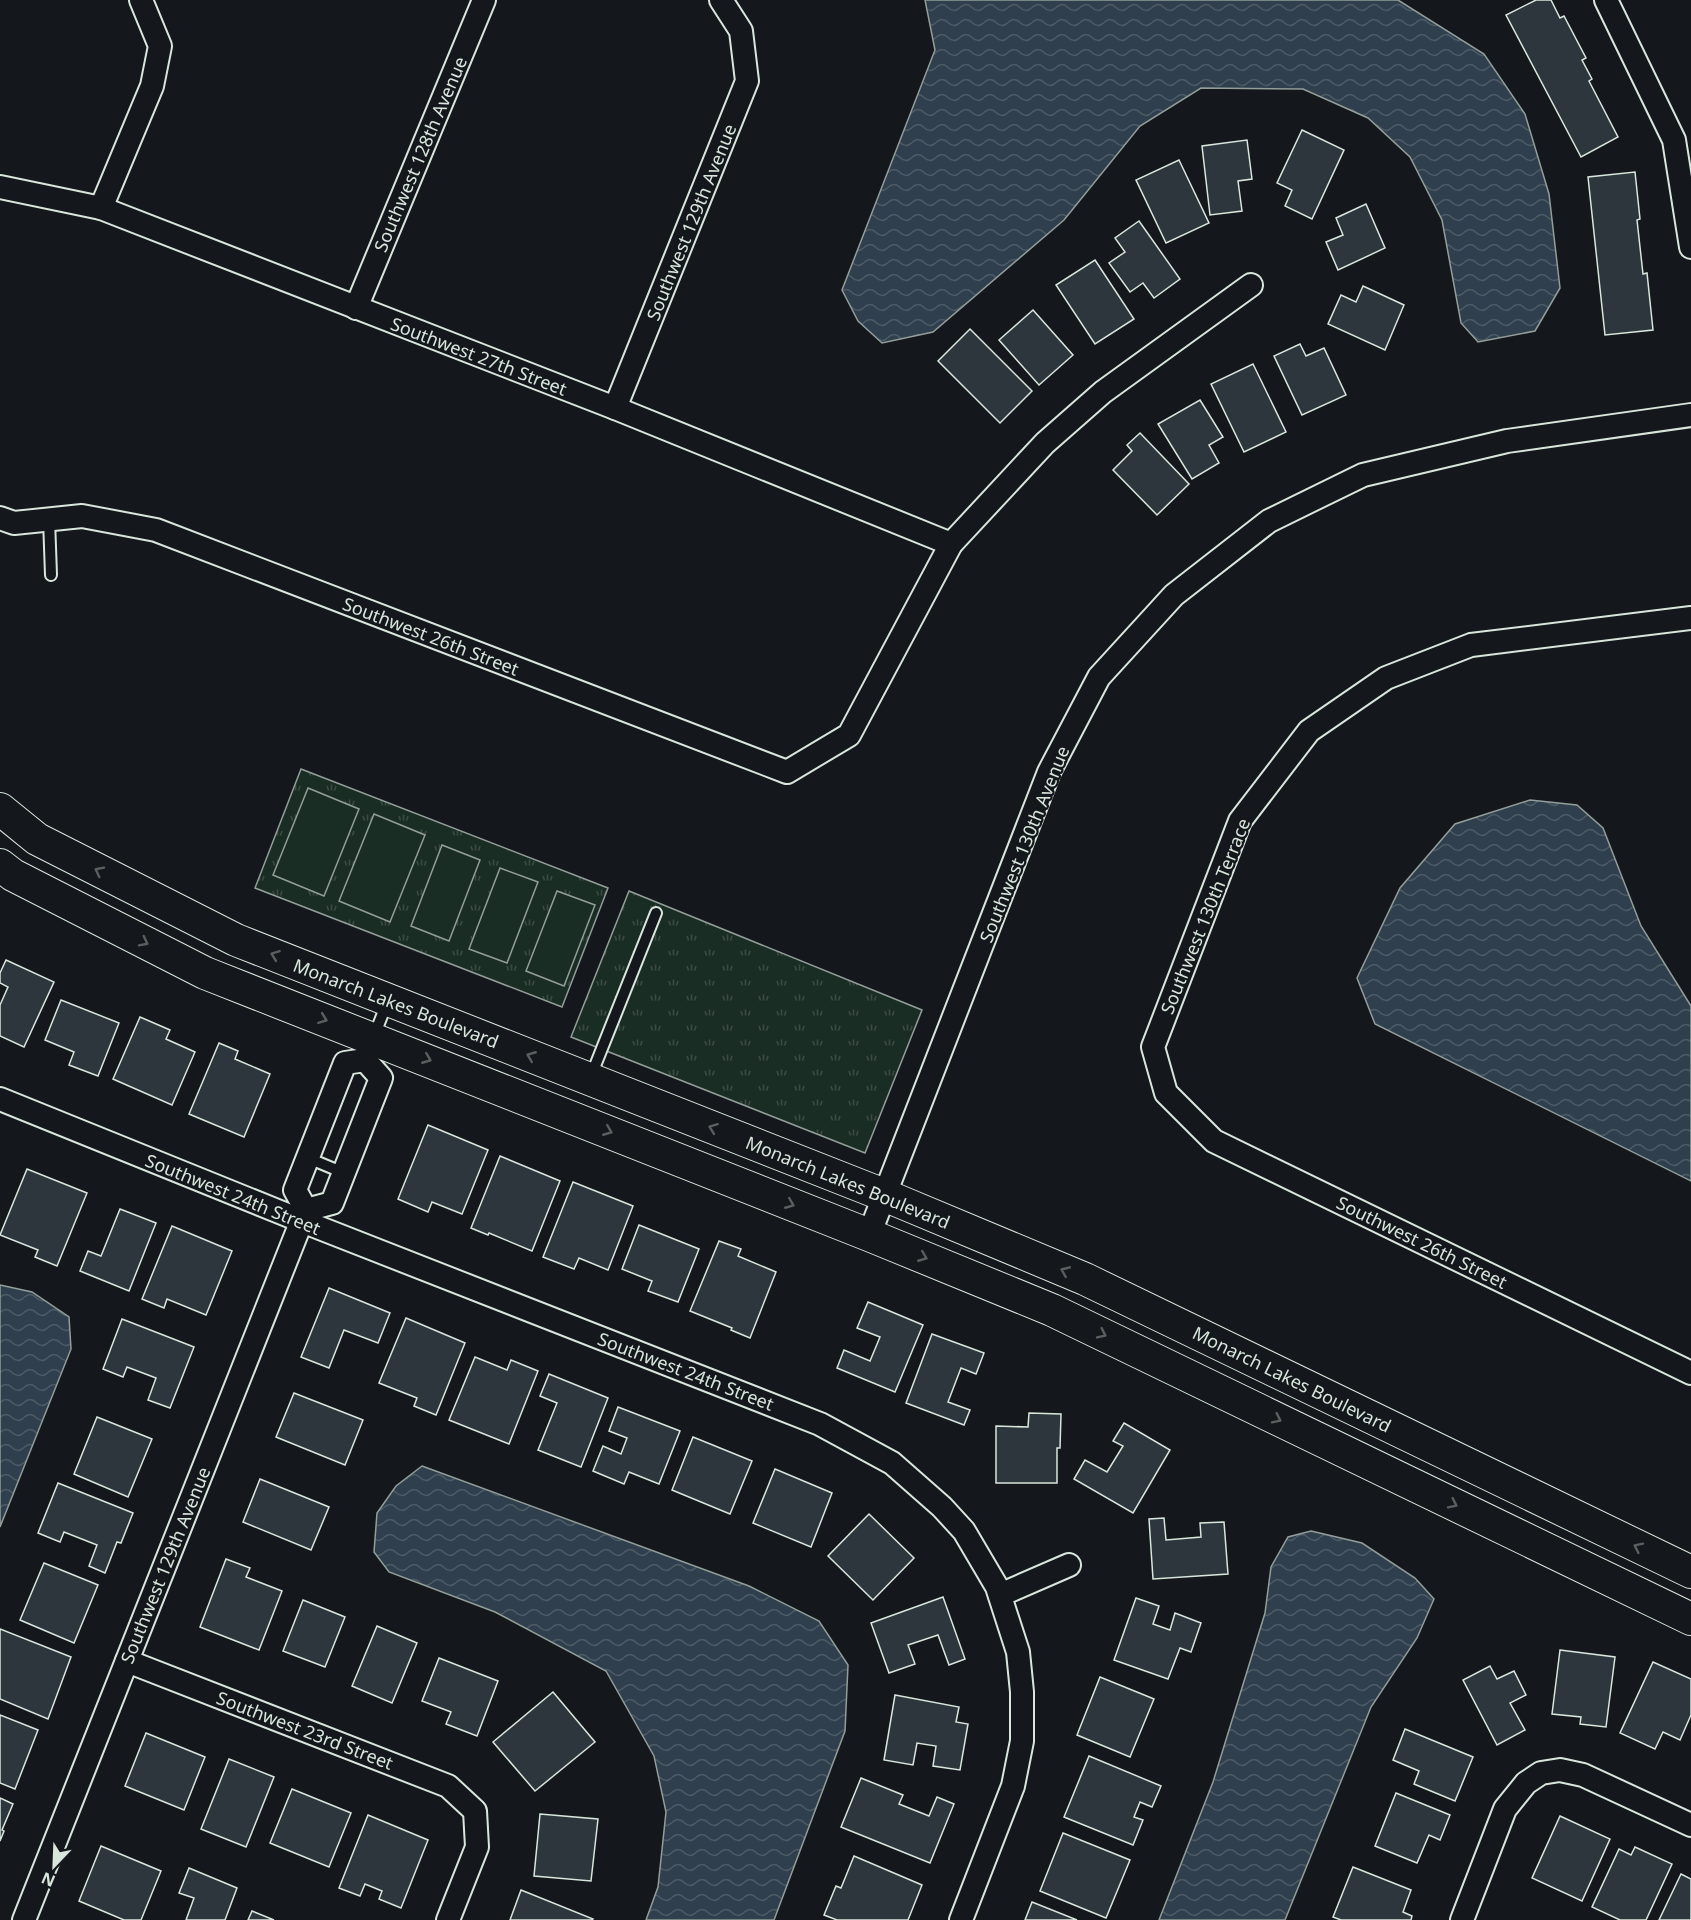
<svg xmlns="http://www.w3.org/2000/svg" width="1691" height="1920" viewBox="0 0 1691 1920" font-family="'Noto Sans',sans-serif">
	<style>
		.park { fill: url(#park-tufts); stroke: #939e99; stroke-width: 1.5 }
		.garden { fill: #1a2d24; stroke: #939e99; stroke-width: 1.5 }
		.water { fill: url(#water-waves); stroke: #939e99; stroke-width: 1.5 }
		.building { fill: #2c363c; stroke: #d8e6dc; stroke-width: 1.5 }
		.lines { fill: none; stroke-linecap: round; stroke-linejoin: round }
		.lane-casing { stroke: #d8e6dc; stroke-width: 14 }
		.street-casing { stroke: #d8e6dc; stroke-width: 26 }
		.secondary-casing { stroke: #d8e6dc; stroke-width: 34 }
		.lane { stroke: #14181c; stroke-width: 10 }
		.street { stroke: #14181c; stroke-width: 22 }
		.secondary { stroke: #14181c; stroke-width: 32 }
		.oneway { stroke: #59605f }
		.labels { text-anchor: middle; dominant-baseline: central; stroke-width: 4.5; stroke-linejoin: round; paint-order: stroke }
		.street-label { font-size: 18px; fill: #d8e6dc; stroke: #14181c }
	</style>
	<defs>
		<pattern id="park-tufts" width="24" height="20" patternUnits="userSpaceOnUse" patternTransform="scale(1.5)"><rect width="24" height="20" fill="#1a2d24"/><path d="M3 7l-1-3M5 7V3M7 7l1-3M15 17l-1-3M17 17v-4M19 17l1-3" fill="none" stroke="#3b4b43"/></pattern>
		<pattern id="water-waves" width="16" height="10" patternUnits="userSpaceOnUse" patternTransform="scale(1.5)"><rect width="16" height="10" fill="#2f3f4d"/><path d="M0 5q4-4 8 0t8 0" fill="none" stroke="#4c5b66"/></pattern>
	</defs>
	<rect width="100%" height="100%" fill="#14181c"/>
	<g class="park">
		<path d="M301,769L608,888L562,1007L255,888Z"/>
		<path d="M629,891L922,1010L865,1153L571,1037Z"/>
	</g>
	<g class="garden">
		<path d="M308,788L359,809L324,896L273,875Z"/>
		<path d="M374,814L425,835L390,922L339,901Z"/>
		<path d="M442,845L480,860L449,941L411,926Z"/>
		<path d="M500,868L538,882L507,963L469,949Z"/>
		<path d="M557,891L595,905L564,986L526,971Z"/>
	</g>
	<g class="water">
		<path d="M925,0H1398L1484,54L1525,114L1549,194L1560,288L1535,331L1478,342L1461,323L1442,220L1410,157L1368,118L1303,89L1201,88L1140,126L1064,220L933,332L882,343L858,321L842,290L935,50Z"/>
		<path d="M1530,800L1577,805L1603,828L1641,926L1691,1006V1181L1375,1024L1357,978L1400,888L1455,824Z"/>
		<path d="M0,1285L32,1292L69,1317L71,1349L0,1527Z"/>
		<path d="M422,1466L749,1586L819,1621L848,1665L845,1731L774,1920H646L658,1887L666,1812L654,1756L606,1671L495,1612L389,1572L374,1552L377,1513L396,1486Z"/>
		<path d="M1311,1531L1362,1543L1415,1578L1434,1599L1417,1638L1371,1707L1285,1920H1159L1213,1782L1265,1613L1271,1567L1288,1537Z"/>
	</g>
	<g class="building">
		<path d="M1536,0H1551L1560,18L1564,16L1586,58L1582,60L1592,79L1589,81L1618,137L1581,157L1506,15Z"/>
		<path d="M1302,130L1344,150L1312,219L1285,206L1292,190L1277,183Z"/>
		<path d="M1247,140L1252,179L1238,181L1242,211L1210,215L1202,146Z"/>
		<path d="M1179,160L1209,223L1166,243L1136,180Z"/>
		<path d="M1635,172L1640,219L1637,220L1643,274L1647,273L1653,330L1605,335L1588,177Z"/>
		<path d="M1366,204L1385,248L1338,270L1326,242L1343,235L1336,218Z"/>
		<path d="M1139,221L1180,279L1154,298L1143,283L1130,292L1109,263L1125,252L1115,238Z"/>
		<path d="M1095,260L1134,319L1095,344L1056,285Z"/>
		<path d="M1363,286L1404,305L1385,350L1328,324L1341,295L1356,302Z"/>
		<path d="M1033,310L1073,355L1039,385L999,340Z"/>
		<path d="M970,329L1032,391L1000,423L938,361Z"/>
		<path d="M1300,344L1306,356L1324,348L1346,395L1302,415L1274,356Z"/>
		<path d="M1253,364L1286,432L1244,452L1211,384Z"/>
		<path d="M1200,400L1223,437L1209,445L1219,463L1192,479L1158,424Z"/>
		<path d="M1140,433L1189,484L1157,515L1113,470L1132,451L1127,445Z"/>
		<path d="M6,960L54,982L24,1047L0,1036V1005L8,987L0,983V973Z"/>
		<path d="M61,1000L119,1023L98,1076L69,1065L74,1052L45,1040Z"/>
		<path d="M140,1017L170,1030L166,1039L195,1052L172,1105L113,1079Z"/>
		<path d="M219,1043L238,1051L235,1059L270,1074L244,1137L189,1114Z"/>
		<path d="M428,1125L488,1150L462,1214L432,1202L428,1212L398,1199Z"/>
		<path d="M500,1156L560,1181L532,1251L489,1233L488,1235L471,1228Z"/>
		<path d="M27,1169L87,1193L57,1266L35,1257L38,1250L0,1235Z"/>
		<path d="M573,1182L633,1206L608,1270L579,1258L574,1269L543,1257Z"/>
		<path d="M120,1209L156,1223L129,1291L80,1271L88,1251L101,1256Z"/>
		<path d="M639,1225L699,1249L678,1302L648,1291L652,1281L622,1269Z"/>
		<path d="M172,1226L232,1251L206,1315L167,1299L164,1308L142,1299Z"/>
		<path d="M719,1241L741,1249L738,1256L776,1272L750,1338L731,1330L732,1328L690,1311Z"/>
		<path d="M329,1288L390,1313L378,1343L344,1330L329,1368L301,1357Z"/>
		<path d="M868,1302L923,1325L895,1392L837,1368L844,1350L870,1361L880,1337L857,1328Z"/>
		<path d="M406,1318L465,1343L436,1415L414,1406L417,1398L379,1383Z"/>
		<path d="M122,1319L194,1347L170,1408L148,1400L156,1378L127,1367L123,1377L103,1369Z"/>
		<path d="M932,1334L984,1353L976,1374L961,1368L948,1402L970,1410L964,1425L906,1403Z"/>
		<path d="M475,1357L507,1370L511,1360L538,1371L509,1444L449,1420Z"/>
		<path d="M549,1374L608,1398L581,1467L538,1450L557,1403L540,1396Z"/>
		<path d="M294,1393L363,1420L345,1465L276,1437Z"/>
		<path d="M618,1407L680,1431L659,1484L629,1472L624,1484L593,1471L603,1446L621,1454L627,1438L609,1431Z"/>
		<path d="M1029,1413L1061,1414L1060,1448H1057V1483H996V1426L1028,1427Z"/>
		<path d="M97,1417L152,1439L128,1497L74,1474Z"/>
		<path d="M1124,1423L1170,1450L1133,1513L1074,1479L1085,1460L1107,1472L1123,1446L1113,1441Z"/>
		<path d="M693,1437L752,1461L730,1514L672,1490Z"/>
		<path d="M775,1469L832,1493L811,1547L753,1523Z"/>
		<path d="M260,1479L329,1507L311,1550L243,1522Z"/>
		<path d="M58,1483L133,1513L121,1543L117,1542L105,1573L89,1566L97,1545L64,1532L60,1542L38,1533Z"/>
		<path d="M869,1514L914,1558L873,1600L828,1556Z"/>
		<path d="M1164,1518L1166,1540L1201,1537L1200,1523L1224,1522L1228,1574L1153,1579L1149,1519Z"/>
		<path d="M226,1559L250,1568L246,1577L282,1591L259,1650L200,1627Z"/>
		<path d="M44,1563L98,1585L74,1643L20,1620Z"/>
		<path d="M943,1597L965,1659L949,1665L938,1635L908,1645L915,1664L889,1673L871,1623Z"/>
		<path d="M1136,1598L1159,1606L1153,1624L1170,1630L1175,1613L1201,1623L1191,1652L1180,1648L1168,1679L1114,1660Z"/>
		<path d="M303,1600L345,1617L325,1667L283,1651Z"/>
		<path d="M377,1626L417,1643L392,1703L352,1686Z"/>
		<path d="M0,1629L71,1657L48,1719L0,1699Z"/>
		<path d="M1560,1650L1615,1657L1606,1727L1580,1724L1581,1717L1552,1714Z"/>
		<path d="M439,1658L498,1681L477,1736L446,1724L451,1712L422,1701Z"/>
		<path d="M1653,1662L1691,1679V1715L1680,1740L1663,1732L1655,1749L1620,1733Z"/>
		<path d="M1490,1666L1497,1679L1514,1671L1526,1695L1510,1703L1525,1730L1497,1745L1463,1680Z"/>
		<path d="M1100,1677L1154,1699L1130,1757L1077,1735Z"/>
		<path d="M553,1692L595,1742L535,1791L493,1742Z"/>
		<path d="M895,1695L959,1707L956,1722L968,1724L960,1770L933,1766L936,1746L917,1743L913,1765L884,1760Z"/>
		<path d="M0,1715L38,1730L15,1789L0,1783Z"/>
		<path d="M1405,1729L1473,1757L1455,1801L1414,1784L1419,1771L1393,1760Z"/>
		<path d="M146,1733L205,1757L184,1810L125,1786Z"/>
		<path d="M1089,1756L1161,1786L1152,1807L1140,1802L1134,1817L1143,1820L1133,1845L1064,1817Z"/>
		<path d="M229,1759L274,1777L246,1847L201,1829Z"/>
		<path d="M861,1778L903,1795L899,1804L929,1816L937,1797L954,1804L930,1863L841,1827Z"/>
		<path d="M292,1789L351,1813L329,1867L270,1843Z"/>
		<path d="M1396,1793L1450,1815L1440,1840L1429,1835L1417,1863L1375,1846Z"/>
		<path d="M0,1798L13,1804L2,1830L4,1831L0,1841Z"/>
		<path d="M540,1814L598,1819L591,1881L534,1876Z"/>
		<path d="M368,1815L428,1840L401,1908L379,1899L382,1891L365,1884L360,1896L339,1888Z"/>
		<path d="M1560,1816L1610,1839L1582,1901L1532,1878Z"/>
		<path d="M1063,1833L1130,1860L1106,1918L1040,1891Z"/>
		<path d="M101,1846L161,1871L141,1920H124L79,1901Z"/>
		<path d="M1635,1847L1672,1864L1646,1920H1620L1592,1907L1619,1849L1631,1855Z"/>
		<path d="M854,1856L922,1885L908,1920H837L824,1915L836,1886L841,1888Z"/>
		<path d="M1353,1867L1411,1890L1403,1912L1412,1916L1411,1920H1341L1333,1917Z"/>
		<path d="M189,1868L237,1888L225,1920H186L194,1898L179,1893Z"/>
		<path d="M1681,1874L1691,1879V1920H1659Z"/>
		<path d="M521,1890L593,1919L592,1920H510Z"/>
		<path d="M1032,1902L1077,1920H1025Z"/>
		<path d="M252,1911L274,1920H248Z"/>
	</g>
	<g class="lines">
		<defs>
			<g id="lane">
				<path d="M49,519L51,575"/>
				<path d="M374,1036L387,1003"/>
				<path d="M591,1076L656,913"/>
				<path d="M308,1158L344,1173"/>
			</g>
			<g id="street">
				<path d="M1606,0L1674,140L1691,247"/>
				<path d="M0,187L101,208L615,408L951,544"/>
				<path d="M101,208L152,86L160,46L141,0"/>
				<path d="M356,308L484,0"/>
				<path d="M615,408L747,81L741,31L721,0"/>
				<path d="M0,518L14,523L82,516L156,530L787,772L849,735L951,544L1045,443L1103,392L1251,285"/>
				<path d="M1691,618L1471,645L1386,678L1309,731L1240,821L1153,1047L1166,1093L1214,1141L1691,1373"/>
				<path d="M365,1060L381,1078L332,1203L306,1210L295,1190L345,1063Z"/>
				<path d="M0,1099L302,1221L820,1424L892,1463L942,1507L964,1531L997,1587L1018,1652L1022,1692V1741L1013,1786L961,1920"/>
				<path d="M869,1235L1049,772L1099,677L1174,595L1269,521L1363,475L1507,441L1691,415"/>
				<path d="M1000,1595L1069,1565"/>
				<path d="M127,1661L448,1786L475,1811L477,1847L448,1920"/>
				<path d="M24,1920L306,1210"/>
				<path d="M1462,1920L1505,1809L1526,1783L1541,1773L1560,1770L1583,1775L1691,1825"/>
			</g>
			<g id="secondary">
				<path d="M0,809L37,839L236,940L884,1195L1085,1279L1691,1572"/>
				<path d="M0,865L13,875L205,973L869,1235L1052,1310L1691,1619"/>
			</g>
		</defs>
		<use href="#lane" class="lane-casing"/>
		<use href="#street" class="street-casing"/>
		<use href="#secondary" class="secondary-casing"/>
		<use href="#lane" class="lane"/>
		<use href="#street" class="street"/>
		<use href="#secondary" class="secondary"/>
	</g>
	<defs><path id="oneway-chevron" d="M-2-3.5L2.5 0L-2 3.5" fill="none" stroke-width="1.6" stroke-linecap="round" stroke-linejoin="round" transform="scale(1.5)"/></defs>
	<g class="oneway">
		<use href="#oneway-chevron" transform="translate(99 871) rotate(-153)"/>
		<use href="#oneway-chevron" transform="translate(144 942) rotate(27)"/>
		<use href="#oneway-chevron" transform="translate(275 955) rotate(-159)"/>
		<use href="#oneway-chevron" transform="translate(323 1019) rotate(21)"/>
		<use href="#oneway-chevron" transform="translate(531 1056) rotate(-158)"/>
		<use href="#oneway-chevron" transform="translate(427 1059) rotate(22)"/>
		<use href="#oneway-chevron" transform="translate(713 1128) rotate(-159)"/>
		<use href="#oneway-chevron" transform="translate(608 1131) rotate(22)"/>
		<use href="#oneway-chevron" transform="translate(790 1204) rotate(22)"/>
		<use href="#oneway-chevron" transform="translate(923 1257) rotate(22)"/>
		<use href="#oneway-chevron" transform="translate(1065 1271) rotate(-157)"/>
		<use href="#oneway-chevron" transform="translate(1102 1334) rotate(26)"/>
		<use href="#oneway-chevron" transform="translate(1277 1419) rotate(26)"/>
		<use href="#oneway-chevron" transform="translate(1453 1504) rotate(26)"/>
		<use href="#oneway-chevron" transform="translate(1638 1547) rotate(-154)"/>
	</g>
	<g class="labels">
		<g class="street-label">
			<text transform="translate(420 154) rotate(-67)">Southwest 128th Avenue</text>
			<text transform="translate(691 222) rotate(-68)">Southwest 129th Avenue</text>
			<text transform="translate(479 356) rotate(21)">Southwest 27th Street</text>
			<text transform="translate(431 636) rotate(21)">Southwest 26th Street</text>
			<text transform="translate(1024 844) rotate(-68)">Southwest 130th Avenue</text>
			<text transform="translate(1205 916) rotate(-68)">Southwest 130th Terrace</text>
			<text transform="translate(396 1003) rotate(21)">Monarch Lakes Boulevard</text>
			<text transform="translate(848 1182) rotate(22)">Monarch Lakes Boulevard</text>
			<text transform="translate(233 1194) rotate(22)">Southwest 24th Street</text>
			<text transform="translate(1422 1242) rotate(26)">Southwest 26th Street</text>
			<text transform="translate(686 1371) rotate(21)">Southwest 24th Street</text>
			<text transform="translate(1292 1379) rotate(26)">Monarch Lakes Boulevard</text>
			<text transform="translate(165 1565) rotate(-68)">Southwest 129th Avenue</text>
			<text transform="translate(305 1730) rotate(21)">Southwest 23rd Street</text>
		</g>
	</g>
	<g transform="translate(54 1866) rotate(203)" stroke="#14181c" stroke-width="4.5" paint-order="stroke">
	<path d="M0-4.5L10 22L0 15L-10 22Z" fill="#d8e6dc"/>
	<text y="-9" font-size="16" font-weight="bold" text-anchor="middle" fill="#d8e6dc">N</text>
	</g>
</svg>
